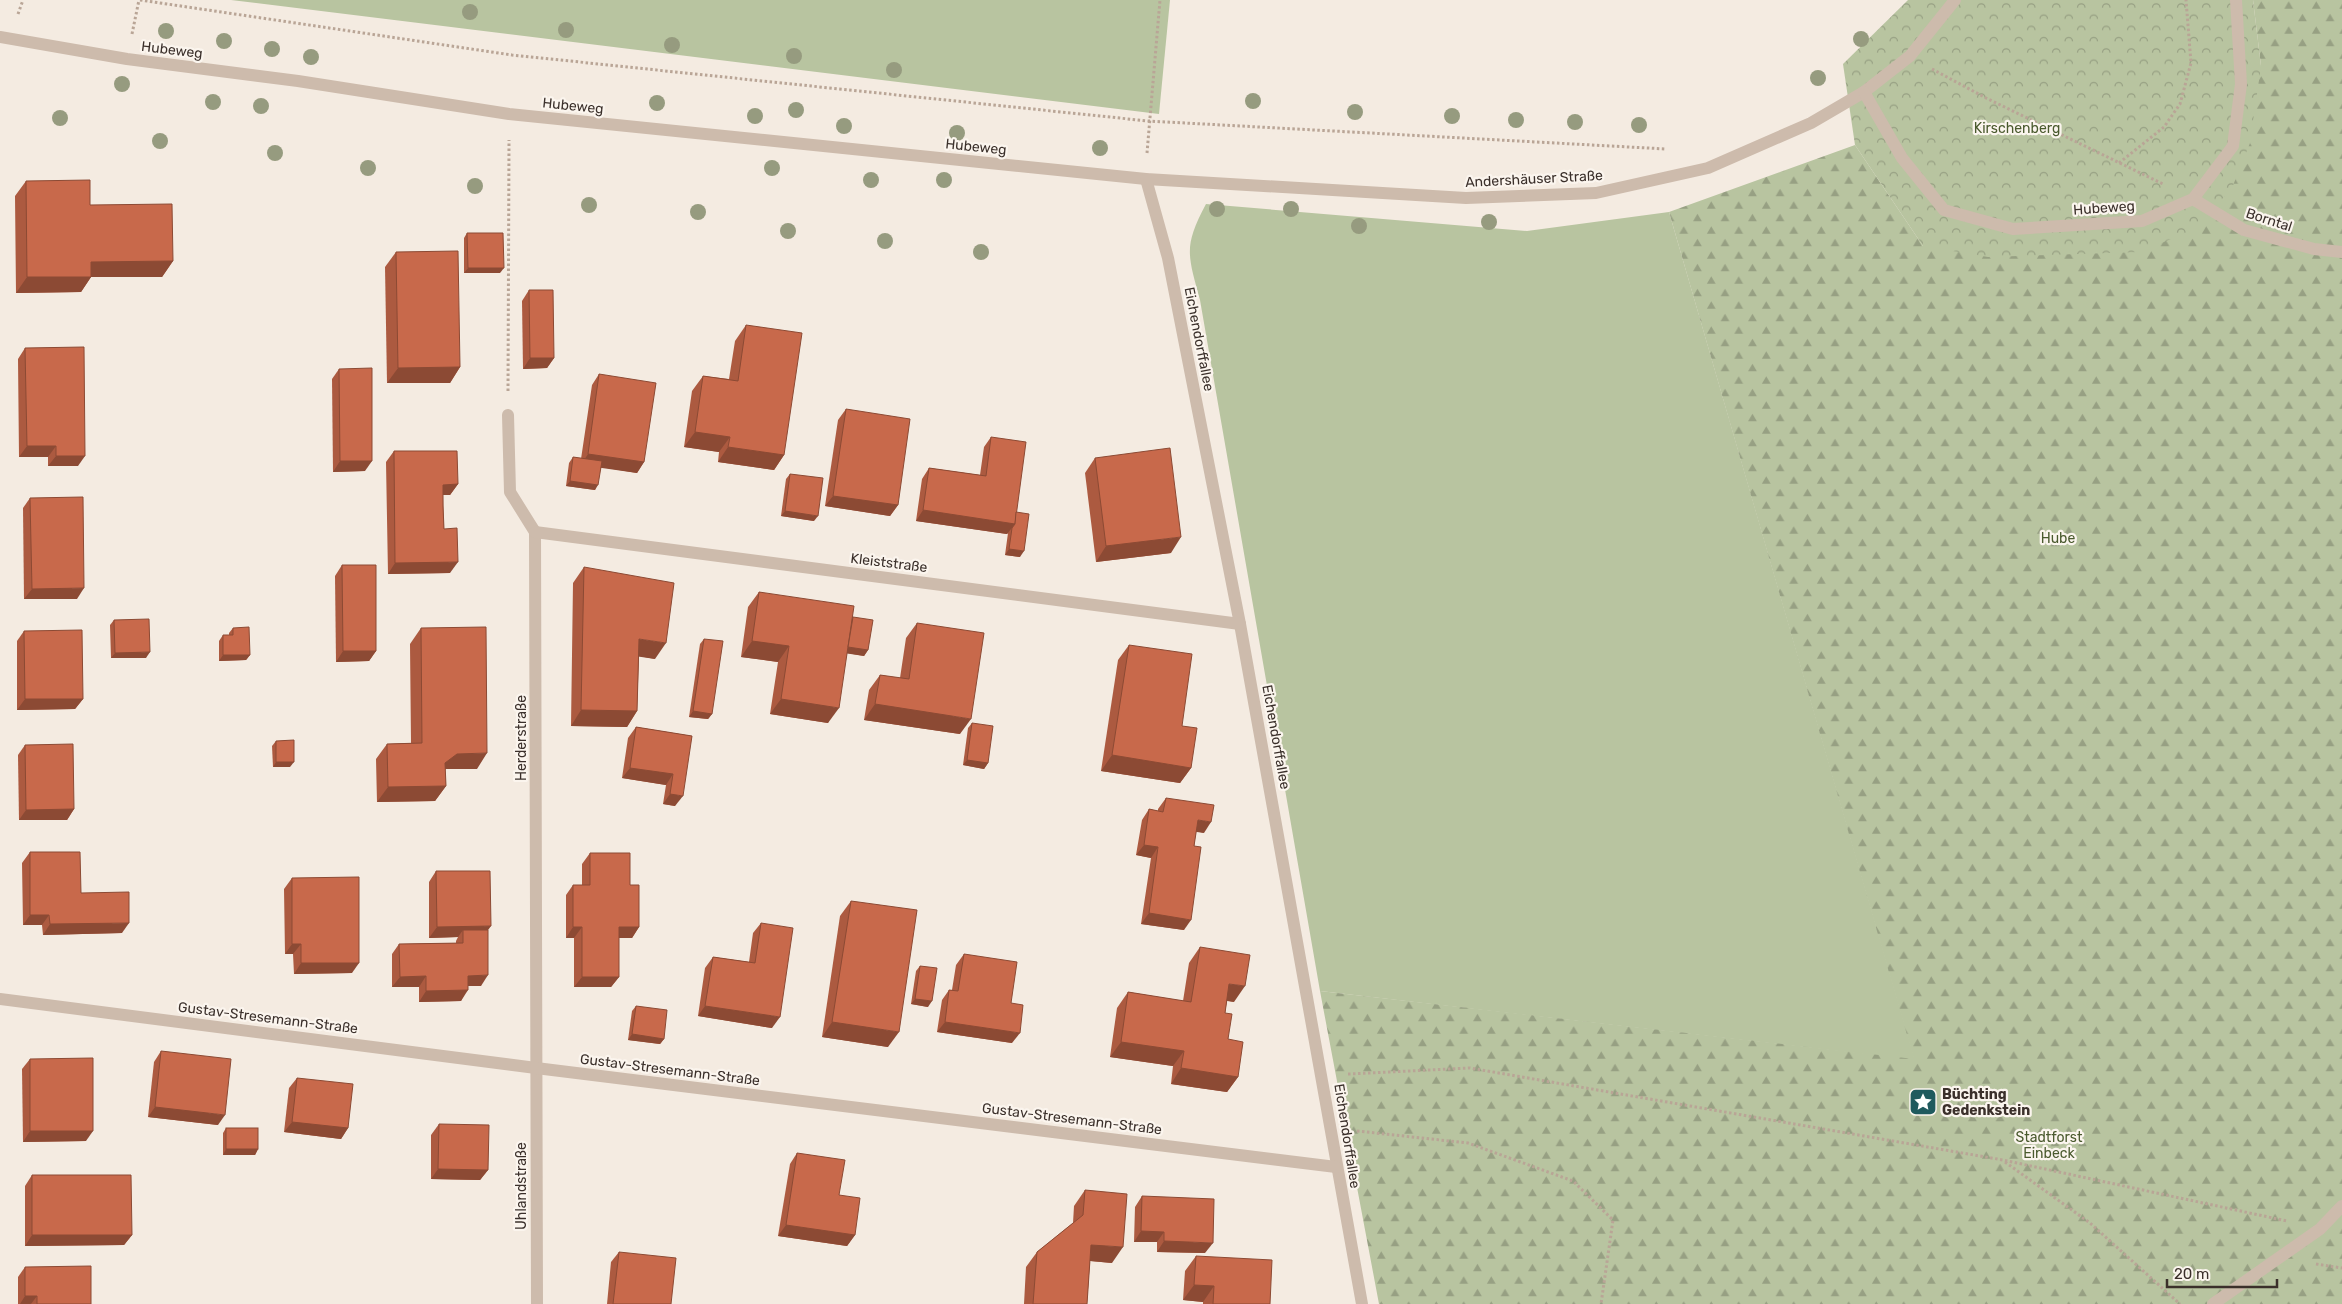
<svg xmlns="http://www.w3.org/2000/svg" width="2342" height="1304" viewBox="0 0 2342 1304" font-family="Rubik,sans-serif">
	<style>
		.green { fill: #b8c4a0 }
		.forest { fill: url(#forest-firs) }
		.park { fill: url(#park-crowns) }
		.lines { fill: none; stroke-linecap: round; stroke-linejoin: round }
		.path { stroke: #b9a596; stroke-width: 3; stroke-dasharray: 2.5 2.5; stroke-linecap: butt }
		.minor { stroke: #cdbbac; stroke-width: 12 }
		.tree { fill: #969b7f }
		.wall { fill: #ac5a40 }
		.shaded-wall { fill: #8c4a34 }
		.building { fill: #c8694b; stroke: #8c4a34 }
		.labels { text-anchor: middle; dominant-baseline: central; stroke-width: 4.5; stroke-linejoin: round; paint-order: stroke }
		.street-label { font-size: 14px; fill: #3b302b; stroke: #fbf5ee }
		.park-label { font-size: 14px; fill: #4a5a2e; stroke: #fbf5ee }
		.poi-label { font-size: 14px; font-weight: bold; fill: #3b302b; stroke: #fbf5ee; text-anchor: start }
	</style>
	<defs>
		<pattern id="forest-firs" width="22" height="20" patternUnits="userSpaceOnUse" patternTransform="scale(1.25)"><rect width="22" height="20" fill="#b8c4a0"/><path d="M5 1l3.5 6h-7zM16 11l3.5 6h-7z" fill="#97a083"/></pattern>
		<pattern id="park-crowns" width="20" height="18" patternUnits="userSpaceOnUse" patternTransform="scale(1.25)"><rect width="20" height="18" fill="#b8c4a0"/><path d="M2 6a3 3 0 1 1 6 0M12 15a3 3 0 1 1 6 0" fill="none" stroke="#97a083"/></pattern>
	</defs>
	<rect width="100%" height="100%" fill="#f4ebe1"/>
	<g class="green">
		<path d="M231,0H1170L1159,114Z"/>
		<path d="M1206,204L1527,231L1669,212L1915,1060L1320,991L1200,300C1188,255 1183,247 1206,204Z"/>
	</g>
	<path class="forest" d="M2253,0H2342V1304H1379L1320,991L1914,1059L1669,212L1855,145L1923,246L2261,66Z"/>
	<path class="park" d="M1908,0H2253L2261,66L2250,143L2232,188L2195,229L2140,252L1988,257L1923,246L1855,145L1843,64Z"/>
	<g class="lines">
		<g class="path">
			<path d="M140,0L512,55L1148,121L1666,149"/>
			<path d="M18,14L23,0"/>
			<path d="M132,34L139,0"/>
			<path d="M1932,69L1986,98L2163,184"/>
			<path d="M1147,153L1160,0"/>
			<path d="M2119,163L2164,127L2180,104L2191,63L2186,0"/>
			<path d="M508,391L509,140"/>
			<path d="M1348,1074L1470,1068L2003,1160L2287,1221"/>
			<path d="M1357,1131L1468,1143L1573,1181L1613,1220L1601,1304"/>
			<path d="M2005,1162L2090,1223L2180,1304"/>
			<path d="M2316,1264L2342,1268"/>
		</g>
		<g class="minor">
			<path d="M0,37L127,59L298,81L509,114L1146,179L1466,198L1596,193L1708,168L1811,123L1864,92L1910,56L1955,0"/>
			<path d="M1864,92L1902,158L1944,210L2013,229L2142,221L2193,199L2233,146L2241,84L2236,0"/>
			<path d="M1146,179L1168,258L1240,624L1362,1304"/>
			<path d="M2193,199L2244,230L2314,249L2342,252"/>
			<path d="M508,415L510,492L535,532L537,1304"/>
			<path d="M535,532L1240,624"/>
			<path d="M0,999L536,1068L1336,1167"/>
			<path d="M2213,1304L2320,1229L2342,1206"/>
		</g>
	</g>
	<g class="tree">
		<circle cx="470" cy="12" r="8"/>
		<circle cx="566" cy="30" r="8"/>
		<circle cx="166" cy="31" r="8"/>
		<circle cx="1861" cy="39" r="8"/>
		<circle cx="224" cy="41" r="8"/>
		<circle cx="672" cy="45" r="8"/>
		<circle cx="272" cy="49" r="8"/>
		<circle cx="794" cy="56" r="8"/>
		<circle cx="311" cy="57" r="8"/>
		<circle cx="894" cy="70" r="8"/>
		<circle cx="1818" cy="78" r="8"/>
		<circle cx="122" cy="84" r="8"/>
		<circle cx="1253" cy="101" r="8"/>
		<circle cx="213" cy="102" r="8"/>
		<circle cx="657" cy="103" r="8"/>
		<circle cx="261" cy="106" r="8"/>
		<circle cx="796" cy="110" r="8"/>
		<circle cx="1355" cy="112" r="8"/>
		<circle cx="755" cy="116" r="8"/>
		<circle cx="1452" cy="116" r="8"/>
		<circle cx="60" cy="118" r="8"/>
		<circle cx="1516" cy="120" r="8"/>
		<circle cx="1575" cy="122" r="8"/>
		<circle cx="1639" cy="125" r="8"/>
		<circle cx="844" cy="126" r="8"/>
		<circle cx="957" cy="133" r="8"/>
		<circle cx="160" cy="141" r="8"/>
		<circle cx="1100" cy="148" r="8"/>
		<circle cx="275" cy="153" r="8"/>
		<circle cx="368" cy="168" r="8"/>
		<circle cx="772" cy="168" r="8"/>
		<circle cx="871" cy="180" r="8"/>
		<circle cx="944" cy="180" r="8"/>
		<circle cx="475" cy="186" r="8"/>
		<circle cx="589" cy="205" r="8"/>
		<circle cx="1217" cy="209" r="8"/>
		<circle cx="1291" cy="209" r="8"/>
		<circle cx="698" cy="212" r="8"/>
		<circle cx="1489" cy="222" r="8"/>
		<circle cx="1359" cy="226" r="8"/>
		<circle cx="788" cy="231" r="8"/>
		<circle cx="885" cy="241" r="8"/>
		<circle cx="981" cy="252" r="8"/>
	</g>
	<g class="wall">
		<path d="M26,181L90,205L173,261L162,277H91L81,292L16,293L15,196Z"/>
		<path d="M467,233L500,273H464V238Z"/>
		<path d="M396,252L460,367L450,383H387L385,267Z"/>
		<path d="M529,290L554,358L547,368L523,369L522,301Z"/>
		<path d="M746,325L784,455L774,470L718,462L719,452L684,447L692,391L703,376L729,379L735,341Z"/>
		<path d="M25,348L78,466H48V457H19L18,359Z"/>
		<path d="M339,369L365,471L333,472L332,379Z"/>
		<path d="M599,374L644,462L637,473L601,467L595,490L566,486L569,463L573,457L581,459L592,385Z"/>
		<path d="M846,409L898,505L890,516L825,506L838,420Z"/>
		<path d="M991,437L1016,512L1020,557L1005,555L1008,533L1007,534L916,521L922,479L929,468L980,475L984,447Z"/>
		<path d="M394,451L458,484L450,495H443L444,529L450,573L388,574L386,462Z"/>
		<path d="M1095,458L1171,553L1096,562L1085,473Z"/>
		<path d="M790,474L814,521L781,516L786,479Z"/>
		<path d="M30,498L77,599H24L23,508Z"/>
		<path d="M342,565L376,651L369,661L336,662L335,576Z"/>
		<path d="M584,567L655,659L639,656L637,711L627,727L571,726L573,583Z"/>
		<path d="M759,592L853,617L868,650L864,656L847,653L828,723L770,714L778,662L741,657L748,607Z"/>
		<path d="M114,620L146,658H111L110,625Z"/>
		<path d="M917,623L960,734L864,720L869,690L880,675L900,678L906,638Z"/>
		<path d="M233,628L250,655L246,660L219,661V641L223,635H229V633Z"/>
		<path d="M421,628L477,769H445L446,786L435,801L377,802L376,759L387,744L411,743L410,644Z"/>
		<path d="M24,631L83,699L75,709L17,710V641Z"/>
		<path d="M704,639L712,714L708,719L689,717L700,644Z"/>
		<path d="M1129,645L1182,726L1191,768L1180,783L1101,771L1118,660Z"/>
		<path d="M972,723L988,763L984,769L963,765L968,728Z"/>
		<path d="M636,727L692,736L675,806L663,804L666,785L622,778L628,738Z"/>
		<path d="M276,741L290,767H273L272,746Z"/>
		<path d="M25,745L74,809L67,820H19L18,755Z"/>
		<path d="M1166,798L1204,833L1196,831L1184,930L1141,924L1151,858L1136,855L1142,820L1149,809L1158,811V809Z"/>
		<path d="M30,852L81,893L122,933L43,935L42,925H23L22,863Z"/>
		<path d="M590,853L630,885L639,927L632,938H619V977L611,987H574V938H566V895L573,885H582V864Z"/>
		<path d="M436,871L488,931L481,986H468L461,1001L419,1002V987H392V954L399,944L456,943V941L458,937L429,938V882Z"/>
		<path d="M292,878L352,973L294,974L293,954H285L284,889Z"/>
		<path d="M851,901L888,1047L822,1037L840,916Z"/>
		<path d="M761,923L772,1028L698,1016L705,968L713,957L749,962L753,933Z"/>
		<path d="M1200,947L1234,1002L1227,1001L1225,1013L1228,1039L1238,1077L1227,1092L1171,1084L1173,1066L1110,1057L1117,1008L1128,992L1183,1001L1189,963Z"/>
		<path d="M964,954L1011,1003L1012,1043L937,1032L942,1000L949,990H952L956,965Z"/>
		<path d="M920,966L928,1007L911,1004L916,971Z"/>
		<path d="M636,1006L664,1039L660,1044L628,1040L632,1011Z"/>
		<path d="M161,1051L218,1125L148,1117L154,1062Z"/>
		<path d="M30,1059L86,1141L23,1142L22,1069Z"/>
		<path d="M297,1078L348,1128L341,1139L284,1132L289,1088Z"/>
		<path d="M439,1124L488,1170L480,1180L431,1179V1135Z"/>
		<path d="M226,1128L258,1149L255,1155H223V1133Z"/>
		<path d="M797,1153L839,1195L855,1235L847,1246L778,1236L790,1164Z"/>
		<path d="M32,1175L132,1235L124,1245L25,1246V1186Z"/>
		<path d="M1085,1190L1112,1263L1090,1261L1087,1304H1024L1026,1267L1037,1252L1073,1223L1074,1206Z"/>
		<path d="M1142,1196L1205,1253L1157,1252V1242H1134L1135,1207Z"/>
		<path d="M619,1252L671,1304H607L611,1262Z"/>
		<path d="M1196,1256L1270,1304H1203V1302L1183,1300L1185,1271Z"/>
		<path d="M25,1267L91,1304H18V1277Z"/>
	</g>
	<g class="shaded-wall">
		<path d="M173,261L162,277H91L81,292L16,293L27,277L91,262Z"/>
		<path d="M468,268H504L500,273H464Z"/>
		<path d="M530,358H554L547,368L523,369Z"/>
		<path d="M460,367L450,383H387L398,368Z"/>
		<path d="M695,432L730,437L719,452L684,447Z"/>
		<path d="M27,446H56L48,457H19Z"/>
		<path d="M728,447L784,455L774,470L718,462Z"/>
		<path d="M588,454L644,462L637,473L581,465Z"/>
		<path d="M56,456H85L78,466H48Z"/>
		<path d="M340,461H372L365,471L333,472Z"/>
		<path d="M570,481L598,485L595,490L566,486Z"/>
		<path d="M458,484L450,495H436L443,485Z"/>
		<path d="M833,496L898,505L890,516L825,506Z"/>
		<path d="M923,510L1015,524L1007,534L916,521Z"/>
		<path d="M785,511L818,516L814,521L781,516Z"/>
		<path d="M1181,537L1171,553L1096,562L1106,546Z"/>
		<path d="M1009,549L1024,551L1020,557L1005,555Z"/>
		<path d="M458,562L450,573L388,574L395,563Z"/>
		<path d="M84,588L77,599H24L32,589Z"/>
		<path d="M639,639L666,643L655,659L628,655Z"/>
		<path d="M752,641L789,646L778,662L741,657Z"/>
		<path d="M847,647L868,650L864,656L844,653Z"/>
		<path d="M343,651H376L369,661L336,662Z"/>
		<path d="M150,652L146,658H111L115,653Z"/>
		<path d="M223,655H250L246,660L219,661Z"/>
		<path d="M25,699H83L75,709L17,710Z"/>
		<path d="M781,699L839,708L828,723L770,714Z"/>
		<path d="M875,704L971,719L960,734L864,720Z"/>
		<path d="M581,710L637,711L627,727L571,726Z"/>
		<path d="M693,711L712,714L708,719L689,717Z"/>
		<path d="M487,753L477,769H446L434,778L445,763L457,754Z"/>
		<path d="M1112,755L1191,768L1180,783L1101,771Z"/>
		<path d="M967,760L988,763L984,769L963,765Z"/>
		<path d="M276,762H294L290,767H273Z"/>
		<path d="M630,768L673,774L666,785L622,778Z"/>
		<path d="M446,786L435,801L377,802L388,787Z"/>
		<path d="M670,794L683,796L675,806L663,804Z"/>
		<path d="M74,809L67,820H19L26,810Z"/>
		<path d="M1198,820L1211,822L1204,833L1190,831Z"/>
		<path d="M1144,845L1158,847L1151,858L1136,855Z"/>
		<path d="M1149,913L1191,920L1184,930L1141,924Z"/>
		<path d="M30,915H49L42,925H23Z"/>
		<path d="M129,923L122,933L43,935L50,924Z"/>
		<path d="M491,926L483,937L463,930L458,937L429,938L437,927Z"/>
		<path d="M573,927H582L574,938H566Z"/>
		<path d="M619,927H639L632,938H611Z"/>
		<path d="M292,944H301L293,954H285Z"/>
		<path d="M301,963H359L352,973L294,974Z"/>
		<path d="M488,975L481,986H461L468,976Z"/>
		<path d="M426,976L419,987H392L400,977Z"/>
		<path d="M582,977H619L611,987H574Z"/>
		<path d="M1229,984L1245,986L1234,1002L1219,999Z"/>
		<path d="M468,990L461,1001L419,1002L426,991Z"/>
		<path d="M915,999L932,1001L928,1007L911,1004Z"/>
		<path d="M705,1006L780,1017L772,1028L698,1016Z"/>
		<path d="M832,1022L899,1032L888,1047L822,1037Z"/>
		<path d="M945,1022L1020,1033L1012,1043L937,1032Z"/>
		<path d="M632,1034L664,1039L660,1044L628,1040Z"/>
		<path d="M1121,1042L1184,1051L1173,1066L1110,1057Z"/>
		<path d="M1181,1068L1238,1077L1227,1092L1171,1084Z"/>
		<path d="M155,1107L225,1115L218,1125L148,1117Z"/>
		<path d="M292,1122L348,1128L341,1139L284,1132Z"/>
		<path d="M30,1131H93L86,1141L23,1142Z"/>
		<path d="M226,1149H258L255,1155H223Z"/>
		<path d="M438,1169L488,1170L480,1180L431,1179Z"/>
		<path d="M786,1225L855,1235L847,1246L778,1236Z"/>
		<path d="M1141,1231L1164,1232L1157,1242H1134Z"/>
		<path d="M32,1235H132L124,1245L25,1246Z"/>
		<path d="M1164,1241L1213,1243L1205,1253L1157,1252Z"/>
		<path d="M1091,1245L1123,1247L1112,1263L1080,1260Z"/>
		<path d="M1194,1285L1214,1286L1203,1302L1183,1300Z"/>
		<path d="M25,1296H37L31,1304H20Z"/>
	</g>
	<g class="building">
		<path d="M90,180V205L172,204L173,261L91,262V277H27L26,181Z"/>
		<path d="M467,233H503L504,268H468Z"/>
		<path d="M458,251L460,367L398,368L396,252Z"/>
		<path d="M529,290H553L554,358H530Z"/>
		<path d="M746,325L802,333L784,455L728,447L730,437L695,432L703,376L738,381Z"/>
		<path d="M84,347L85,456H56V446H27L25,348Z"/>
		<path d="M372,368V461H340L339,369Z"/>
		<path d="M599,374L656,383L644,462L588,454Z"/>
		<path d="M846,409L910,419L898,505L833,496Z"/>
		<path d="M991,437L1026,442L1015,524L923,510L929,468L986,476Z"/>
		<path d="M1170,448L1181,537L1106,546L1095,458Z"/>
		<path d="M394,451H457L458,484L443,485V506L444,529L457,528L458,562L395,563Z"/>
		<path d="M573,457L602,461L598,485L570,481Z"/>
		<path d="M790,474L823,478L818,516L785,511Z"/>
		<path d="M83,497L84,588L32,589L30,498Z"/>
		<path d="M1016,512L1029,514L1024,551L1009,549L1012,528L1015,524Z"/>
		<path d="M342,565H376V651H343Z"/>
		<path d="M584,567L674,583L666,643L639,639L637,711L581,710Z"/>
		<path d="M759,592L854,606L839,708L781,699L789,646L752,641Z"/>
		<path d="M853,617L873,620L868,650L848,647Z"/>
		<path d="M149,619L150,652L115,653L114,620Z"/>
		<path d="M917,623L984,633L971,719L875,704L880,675L909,679Z"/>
		<path d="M249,627L250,655H223V635H233V628Z"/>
		<path d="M486,627L487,753L457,754L445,763L446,786L388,787L387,744L422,743L421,628Z"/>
		<path d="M82,630L83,699H25L24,631Z"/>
		<path d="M704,639L723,641L712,714L693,711Z"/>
		<path d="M1129,645L1192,654L1182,726L1197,728L1191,768L1112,755Z"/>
		<path d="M972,723L993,726L988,763L967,760Z"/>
		<path d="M636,727L692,736L683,796L670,794L673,774L630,768Z"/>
		<path d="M294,740V762H276V741Z"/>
		<path d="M73,744L74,809L26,810L25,745Z"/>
		<path d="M1166,798L1214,805L1211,822L1198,820L1194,846L1201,847L1191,920L1149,913L1158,847L1144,845L1149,809L1163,812Z"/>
		<path d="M30,852H80L81,893L129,892V923L50,924L49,915H30Z"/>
		<path d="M590,853H630V885H639V927H619V977H582V927H573V885H590Z"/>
		<path d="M436,871H490L491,926L437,927Z"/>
		<path d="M359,877V963H301V944H292V878Z"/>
		<path d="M851,901L917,910L899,1032L832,1022Z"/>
		<path d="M761,923L793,928L780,1017L705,1006L713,957L755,963Z"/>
		<path d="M463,930H488V975L468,976V990L426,991V976L400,977L399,944L463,943Z"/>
		<path d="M1200,947L1250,955L1245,986L1229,984L1225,1013L1232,1014L1228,1039L1243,1042L1238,1077L1181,1068L1184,1051L1121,1042L1128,992L1191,1002Z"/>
		<path d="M964,954L1017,962L1011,1003L1023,1005L1020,1033L945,1022L949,990L958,991Z"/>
		<path d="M920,966L937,968L932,1001L915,999Z"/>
		<path d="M636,1006L667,1010L664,1039L632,1034Z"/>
		<path d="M161,1051L231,1059L225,1115L155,1107Z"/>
		<path d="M93,1058V1131H30V1059Z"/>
		<path d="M297,1078L353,1084L348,1128L292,1122Z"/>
		<path d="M439,1124L489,1125L488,1170L438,1169Z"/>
		<rect x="226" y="1128" width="32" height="21"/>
		<path d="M797,1153L845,1160L839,1195L860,1198L855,1235L786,1225Z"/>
		<path d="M32,1175H131L132,1235H32Z"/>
		<path d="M1085,1190L1127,1194L1123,1247L1091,1245L1087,1304H1033L1037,1252L1083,1215Z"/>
		<path d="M1142,1196L1214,1199L1213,1243L1164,1241V1232L1141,1231Z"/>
		<path d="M619,1252L676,1258L671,1304H613Z"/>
		<path d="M1196,1256L1272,1260L1270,1304H1213L1214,1286L1194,1285Z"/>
		<path d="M91,1266V1304H37V1296H25V1267Z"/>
	</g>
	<defs>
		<symbol id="sight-square" viewBox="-11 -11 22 22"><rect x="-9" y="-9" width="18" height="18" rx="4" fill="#1f5a5e" stroke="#fbf5ee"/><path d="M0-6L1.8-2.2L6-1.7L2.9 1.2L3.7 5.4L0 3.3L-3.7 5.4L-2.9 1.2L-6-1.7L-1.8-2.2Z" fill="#fff"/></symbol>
	</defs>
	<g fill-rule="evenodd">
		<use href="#sight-square" x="1907" y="1086" width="32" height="32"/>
	</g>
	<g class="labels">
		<g class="street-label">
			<text transform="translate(172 50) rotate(7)">Hubeweg</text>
			<text transform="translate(573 106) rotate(6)">Hubeweg</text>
			<text transform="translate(976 147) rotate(6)">Hubeweg</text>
			<text transform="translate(1534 179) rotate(-3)">Andershäuser Straße</text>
			<text transform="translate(2104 208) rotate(-4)">Hubeweg</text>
			<text transform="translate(2269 220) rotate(18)">Borntal</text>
			<text transform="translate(1199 339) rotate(79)">Eichendorffallee</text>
			<text transform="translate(889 563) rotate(7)">Kleiststraße</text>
			<text transform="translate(1276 737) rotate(80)">Eichendorffallee</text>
			<text transform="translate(521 738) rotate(-90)">Herderstraße</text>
			<text transform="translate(268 1018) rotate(7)">Gustav-Stresemann-Straße</text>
			<text transform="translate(670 1070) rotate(7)">Gustav-Stresemann-Straße</text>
			<text transform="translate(1072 1119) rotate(7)">Gustav-Stresemann-Straße</text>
			<text transform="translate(1347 1136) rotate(81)">Eichendorffallee</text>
			<text transform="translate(521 1186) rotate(-90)">Uhlandstraße</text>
		</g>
		<g class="park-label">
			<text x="2017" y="128">Kirschenberg</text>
			<text x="2058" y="538">Hube</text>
			<text x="2049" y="1137">Stadtforst<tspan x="2049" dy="16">Einbeck</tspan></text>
		</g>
		<g class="poi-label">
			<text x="1942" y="1094">Büchting<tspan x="1942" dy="16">Gedenkstein</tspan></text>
		</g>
	</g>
	<path d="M2167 1279v8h110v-8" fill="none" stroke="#3b302b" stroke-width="2.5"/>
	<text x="2174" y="1279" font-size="15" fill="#3b302b" stroke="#fbf5ee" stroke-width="4" paint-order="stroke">20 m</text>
</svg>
